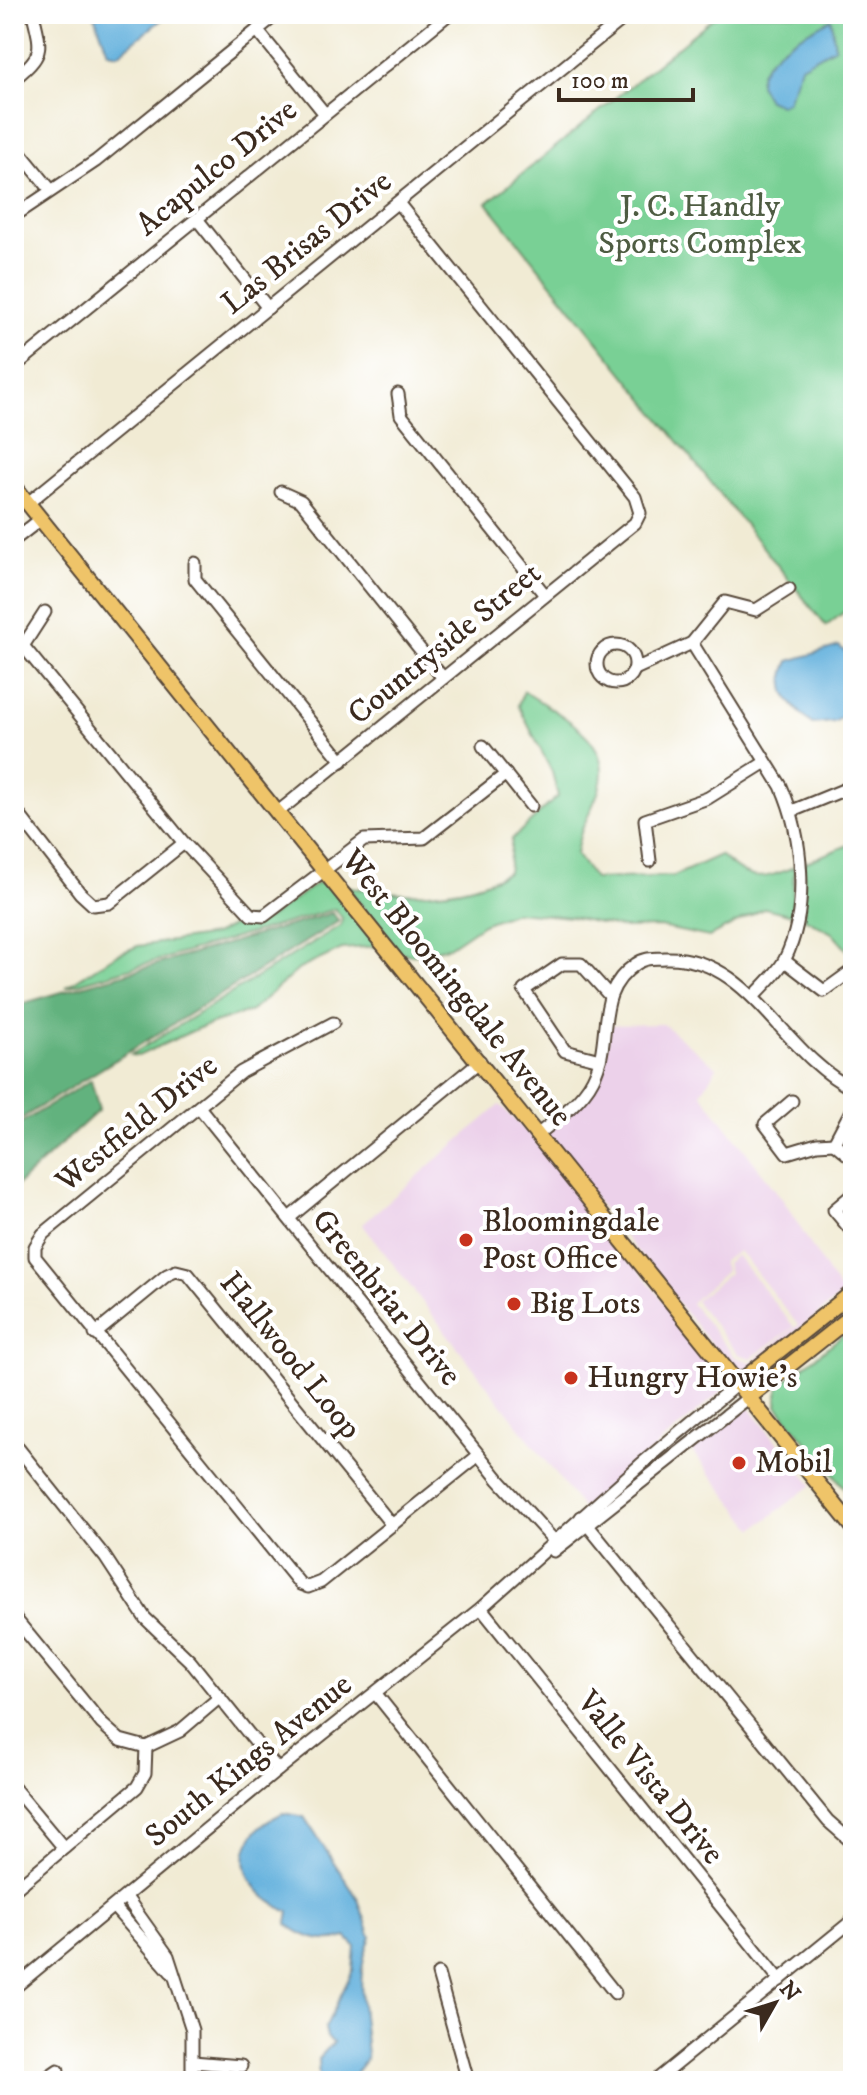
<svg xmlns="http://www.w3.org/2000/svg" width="867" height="2095" viewBox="0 0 867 2095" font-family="'IM FELL DW Pica',serif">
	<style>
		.built { fill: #ecd1ea; fill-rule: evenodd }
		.green { fill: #79d095; stroke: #5a7d5a; stroke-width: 2 }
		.forest { fill: #62b27e; stroke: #4e6e4e; stroke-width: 2 }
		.water { fill: #64b1dd; stroke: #506e7e; stroke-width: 2 }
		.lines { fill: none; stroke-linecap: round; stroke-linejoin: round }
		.minor-casing { stroke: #564739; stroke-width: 15 }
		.major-casing { stroke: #564739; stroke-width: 18 }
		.minor { stroke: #fff; stroke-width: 11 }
		.major { stroke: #efc469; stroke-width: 14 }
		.poi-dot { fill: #c8321e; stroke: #fff; stroke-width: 3 }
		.labels { text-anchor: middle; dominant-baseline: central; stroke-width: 8; stroke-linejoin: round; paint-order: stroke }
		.street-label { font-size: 32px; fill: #3b2a1e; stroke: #fff }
		.park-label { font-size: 32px; fill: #4e5c42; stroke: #fff }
		.poi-label { font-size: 32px; fill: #3b2a1e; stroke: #fff; text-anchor: start }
	</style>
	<rect width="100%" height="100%" fill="#fff"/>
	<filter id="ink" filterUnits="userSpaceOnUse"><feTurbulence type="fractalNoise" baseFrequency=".0125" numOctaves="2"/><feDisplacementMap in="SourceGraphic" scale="16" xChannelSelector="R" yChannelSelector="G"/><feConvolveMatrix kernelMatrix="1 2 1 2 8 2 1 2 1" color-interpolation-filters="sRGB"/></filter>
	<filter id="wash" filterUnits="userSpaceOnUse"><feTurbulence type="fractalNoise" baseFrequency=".006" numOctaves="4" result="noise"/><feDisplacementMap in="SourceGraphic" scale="32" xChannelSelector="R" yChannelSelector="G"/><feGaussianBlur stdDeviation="1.8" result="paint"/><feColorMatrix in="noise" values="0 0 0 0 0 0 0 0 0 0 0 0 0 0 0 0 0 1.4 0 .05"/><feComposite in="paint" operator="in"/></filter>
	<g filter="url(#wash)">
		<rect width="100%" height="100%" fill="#f1ebd4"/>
		<g class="built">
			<path d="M663,1024L717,1067L701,1093L783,1200L842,1295L738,1378L544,1135L597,1082L606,1057L610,1025ZM739,1251L798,1325L751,1362L735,1357L691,1303L726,1271L722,1261Z"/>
			<path d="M500,1105L533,1138L730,1384L583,1509L362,1224Z"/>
			<path d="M736,1255L794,1327L751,1358L738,1354L695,1301L729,1273L726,1263Z"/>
			<path d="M747,1405L812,1485L754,1529L691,1450Z"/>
		</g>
		<g class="green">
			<path d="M718,14H853V605L826,626L487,203Z"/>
			<path d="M524,691C559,716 616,738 599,790C590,816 580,825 576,854L594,879L674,876L720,855C749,881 759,882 794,867L792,915L765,908L709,937L660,927L623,928L571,917L515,912L483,924L449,947L411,955L399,952L346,886C398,897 461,898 508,872L512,839L558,796L552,772L518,705Z"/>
			<path d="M853,843V950H847L832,933L804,918V863Z"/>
			<path d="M317,883L331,884L380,946L342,949L299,969L251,1011L199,1028L138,1056L131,1055L341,925L342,918L335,909L66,987L116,955L138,946L214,935L247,918L266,920Z"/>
			<path d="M853,1327V1498L777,1406L779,1386Z"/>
		</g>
		<g class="forest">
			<path d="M332,913L339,921L14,1123V1006Z"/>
			<path d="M91,1080L99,1110L14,1188V1127Z"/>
		</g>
		<g class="water">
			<path d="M94,14H169L118,54L108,52Z"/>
			<path d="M831,19L835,47L801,66L787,102L780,105L768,100L759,84C758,54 809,31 831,19Z"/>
			<path d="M839,646L853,659V711L834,722L812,724C790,703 775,691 789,661Z"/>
			<path d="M283,1813L304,1817L358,1899L371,1937C353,1974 365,2019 367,2058L349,2081H319L318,2059L334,2042L327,2037L325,2028L353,1970L355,1946L346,1937C325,1945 304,1937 287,1924L289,1912C238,1889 226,1839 283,1813Z"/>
		</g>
	</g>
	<g filter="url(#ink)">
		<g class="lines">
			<defs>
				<g id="minor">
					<path d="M257,30L325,114"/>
					<path d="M14,79C44,54 42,51 33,14"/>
					<path d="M14,145L50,189"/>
					<path d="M14,216L96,161L277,14"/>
					<path d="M197,219L268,308"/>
					<path d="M19,363L449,14"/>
					<path d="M398,394L401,415L545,595"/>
					<path d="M281,492L301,501L443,678"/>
					<path d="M28,503L619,22"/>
					<path d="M14,540L41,519"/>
					<path d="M195,563V579L342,761"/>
					<path d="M692,643L781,786C803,836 810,908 785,959C778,973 763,986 753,997"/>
					<circle cx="616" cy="664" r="19"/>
					<path d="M24,647L184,843L251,915L264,916L364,840L424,838L506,774"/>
					<path d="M14,660L45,612"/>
					<path d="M635,669L692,643L725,602L756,610L789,589"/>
					<path d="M483,746L531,806"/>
					<path d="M14,808L80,893L93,905L109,903L184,843"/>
					<path d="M792,811L853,786"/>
					<path d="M278,812L635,523L640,513L635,497L398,203"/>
					<path d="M650,861L645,820L708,798L764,763"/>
					<path d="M785,961L824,991L853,970"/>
					<path d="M333,1023L241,1072L43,1234L35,1247V1257L300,1584L308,1587L321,1582L479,1455"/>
					<path d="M600,1060L565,1051L524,990L562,964H581L609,995"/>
					<path d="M792,1101L765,1124L787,1153L817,1144L834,1143"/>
					<path d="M199,1107L499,1480L558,1545"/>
					<path d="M537,1135C556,1120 582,1101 593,1079C614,1038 592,994 636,964C645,957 654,959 665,958C751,955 780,1053 853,1089"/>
					<path d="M834,1143L853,1107"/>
					<path d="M834,1143L853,1159"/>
					<path d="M289,1218L480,1061"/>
					<path d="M849,1228L834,1210L853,1194"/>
					<path d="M95,1334L167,1275L176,1271L188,1274L392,1525"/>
					<path d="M14,1443L105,1557L145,1618L190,1661L278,1770"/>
					<path d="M581,1517L828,1821L853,1843"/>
					<path d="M554,1551L748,1398"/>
					<path d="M481,1608L780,1980"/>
					<path d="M14,1617L102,1724L120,1740L146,1747"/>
					<path d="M376,1694L615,1993"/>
					<path d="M146,1747L180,1731L220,1697"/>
					<path d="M14,1788L64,1848"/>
					<path d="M14,1890L137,1787L145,1773L146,1747"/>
					<path d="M126,1897L168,1956L192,2030V2081"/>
					<path d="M114,1907L171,1972"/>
					<path d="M438,1974L468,2081"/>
					<path d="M14,1988L278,1770L481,1608L640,1465L737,1384"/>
					<path d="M193,2062L241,2066"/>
					<path d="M42,2081L58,2070"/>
					<path d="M485,2081H495"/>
					<path d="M655,2081L853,1920"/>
				</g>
				<g id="major">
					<path d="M14,486L853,1527"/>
					<path d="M737,1384L853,1292"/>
					<path d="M748,1398L853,1315"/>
				</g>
			</defs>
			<use href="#minor" class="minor-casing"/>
			<use href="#major" class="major-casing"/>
			<use href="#minor" class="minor"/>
			<use href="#major" class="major"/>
		</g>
	</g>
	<g class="poi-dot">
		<circle cx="466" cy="1240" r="8"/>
		<circle cx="514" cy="1304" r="8"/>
		<circle cx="571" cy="1378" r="8"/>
		<circle cx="739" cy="1463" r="8"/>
	</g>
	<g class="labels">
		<g class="street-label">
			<text transform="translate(217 168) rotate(-39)">Acapulco Drive</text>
			<text transform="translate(307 243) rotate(-39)">Las Brisas Drive</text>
			<text transform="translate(445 644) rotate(-39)">Countryside Street</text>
			<text transform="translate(456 988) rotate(51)">West Bloomingdale Avenue</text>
			<text transform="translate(137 1124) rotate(-39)">Westfield Drive</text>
			<text transform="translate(386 1298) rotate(51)">Greenbriar Drive</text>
			<text transform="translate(290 1356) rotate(51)">Hallwood Loop</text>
			<text transform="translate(249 1761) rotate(-39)">South Kings Avenue</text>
			<text transform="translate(650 1778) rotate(51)">Valle Vista Drive</text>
		</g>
		<g class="park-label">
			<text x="700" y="207">J. C. Handly<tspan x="700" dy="37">Sports Complex</tspan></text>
		</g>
		<g class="poi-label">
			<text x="482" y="1222">Bloomingdale<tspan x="482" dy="37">Post Office</tspan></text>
			<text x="530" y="1304">Big Lots</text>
			<text x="587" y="1378">Hungry Howie's</text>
			<text x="755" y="1463">Mobil</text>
		</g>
	</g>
	<rect width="867" height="2095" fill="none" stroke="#fff" stroke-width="48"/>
	<g transform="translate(775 2003) rotate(51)" stroke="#ffffff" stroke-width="6" paint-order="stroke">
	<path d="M0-6L14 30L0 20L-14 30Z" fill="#3b2a1e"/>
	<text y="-12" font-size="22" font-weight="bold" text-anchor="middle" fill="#3b2a1e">N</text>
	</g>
	<path d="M559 88v12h134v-12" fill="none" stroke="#3b2a1e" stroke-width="4"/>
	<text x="571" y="88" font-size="24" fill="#3b2a1e" stroke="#ffffff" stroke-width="6" paint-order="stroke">100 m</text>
</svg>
